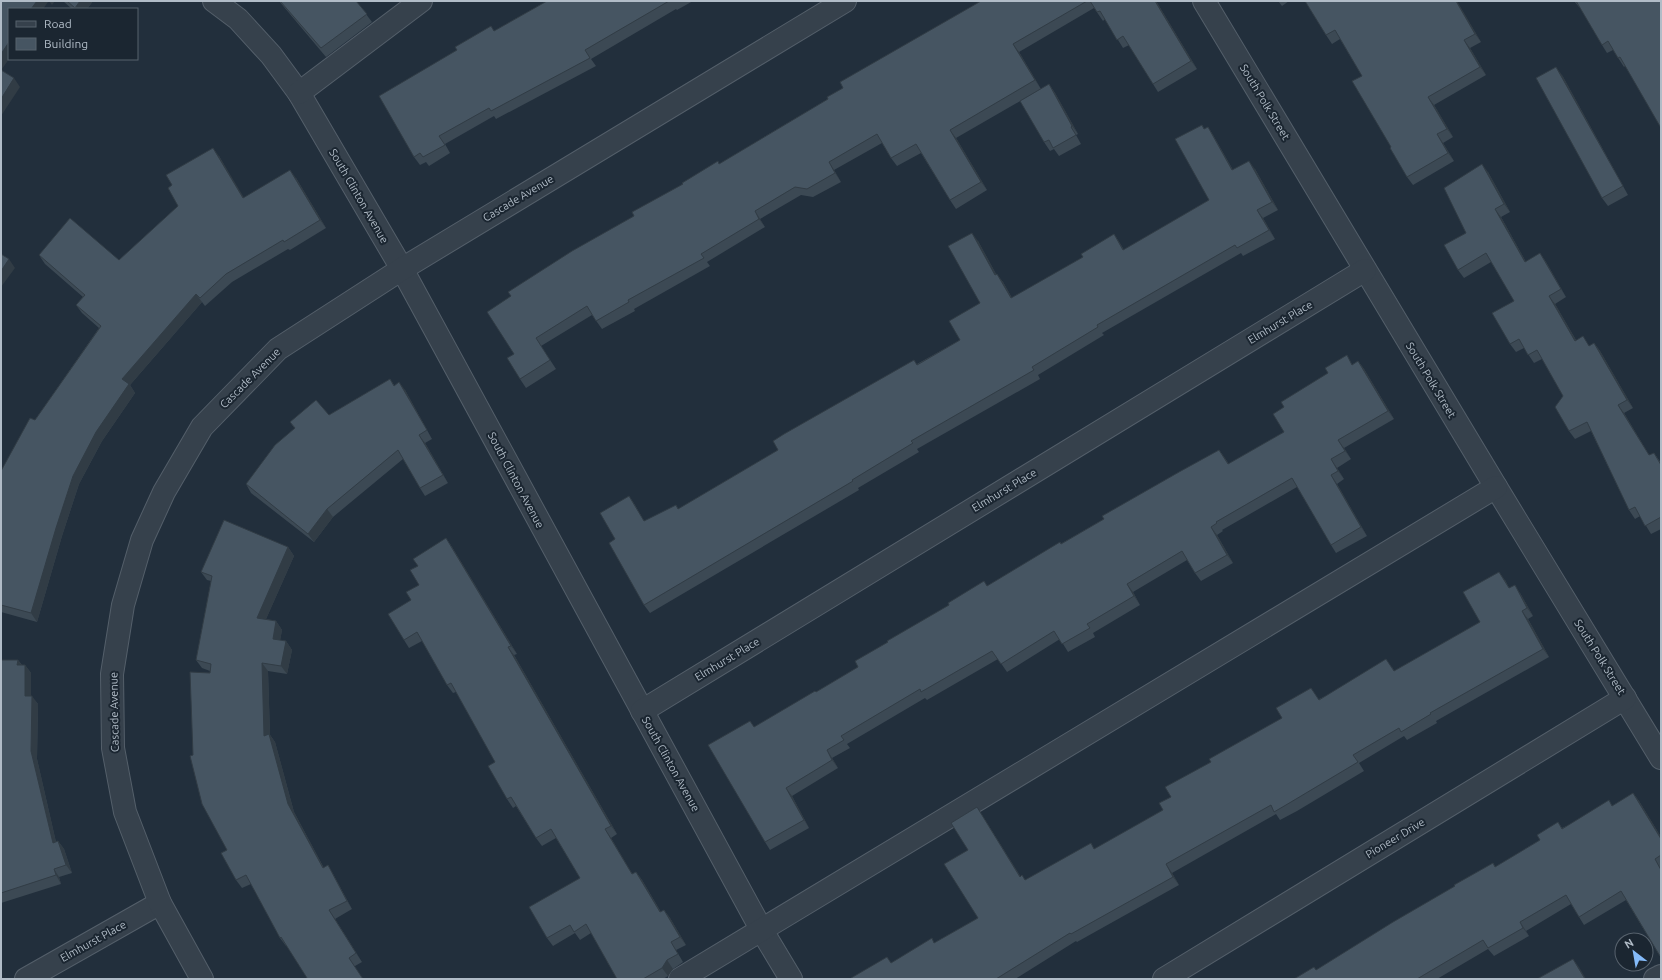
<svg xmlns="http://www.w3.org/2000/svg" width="1662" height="980" viewBox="0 0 1662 980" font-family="Ubuntu,sans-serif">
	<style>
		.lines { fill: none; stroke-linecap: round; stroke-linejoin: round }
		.minor-casing { stroke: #545f6a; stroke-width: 24 }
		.minor { stroke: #36414c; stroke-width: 22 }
		.wall { fill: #3c4954 }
		.shaded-wall { fill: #313c45 }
		.building { fill: #465562; stroke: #313c45 }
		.labels { text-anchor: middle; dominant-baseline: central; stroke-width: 4; stroke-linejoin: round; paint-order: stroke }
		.street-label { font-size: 11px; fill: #b1bcc7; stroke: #1b2631 }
	</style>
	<rect width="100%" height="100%" fill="#222f3c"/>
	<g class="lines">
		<defs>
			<g id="minor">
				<path d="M214,1L238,19L271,55L299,93L402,269L761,929L791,979"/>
				<path d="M1204,1L1496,487L1661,758"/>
				<path d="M299,93L421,1"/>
				<path d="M642,711L1365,270"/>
				<path d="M26,979L160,903"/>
				<path d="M202,979L160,903L125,812L113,748L112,674L123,605L142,540L164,492L202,427L278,349L402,269L845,1"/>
				<path d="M680,979L1496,487"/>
				<path d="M1164,979L1625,698"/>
				<path d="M1655,979L1661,976"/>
			</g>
		</defs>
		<use href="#minor" class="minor-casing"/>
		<use href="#minor" class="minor"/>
	</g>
	<g class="wall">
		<path d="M63,1H93L87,9H72Z"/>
		<path d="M279,1H356L372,22L326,57Z"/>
		<path d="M547,1H693L677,10L676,9L591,59L596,66L496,119L494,116L445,144L450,153L429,166L426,162L420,165L414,157L494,31Z"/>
		<path d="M981,1H1156L1197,69L1158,92L1153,84L1129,45L1123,48L1105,19L1103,21L1094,8L1019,52L1041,89L956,138L987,190L956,209L950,200L921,153L897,166L891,158L882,143L834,170L841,182L813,197L801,195L760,219L765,227L707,262L710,266L634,309L635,311L602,329L592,315L541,346L556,369L526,388L520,379L514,354L634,216L719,164L828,99L843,88Z"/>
		<path d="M1278,1H1289L1282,6Z"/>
		<path d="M1305,1H1458L1457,2L1481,42L1470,48L1486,75L1434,105L1453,137L1443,143L1454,161L1413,185L1407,177L1391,147L1362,76L1340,39L1332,44L1326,35Z"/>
		<path d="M1574,1H1661L1625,66L1624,67L1613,50L1607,53L1602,45L1580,7H1579Z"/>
		<path d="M1562,75L1628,195L1608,206L1602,198Z"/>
		<path d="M1049,84L1055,93L1078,134L1076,135L1081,144L1059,156L1054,149L1050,151L1044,142Z"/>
		<path d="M1208,127L1213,135L1233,170L1255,169L1278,210L1263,218L1275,239L1243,256L1241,253L1102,333L1104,335L1038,375L1040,379L917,449L919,452L858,488L859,490L650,613L644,605L615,539L629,496L635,505L644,521L678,509L778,450L917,364L960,340L980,303L978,241L996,274L1003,282L1012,298L1083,257L1114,234L1124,250L1209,200L1205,129Z"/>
		<path d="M219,156L243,198L296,178L326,228L290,250L288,249L232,282L205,306L202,302L130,385L135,393L102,441L79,484L62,536L37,622L1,612V471L35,420L99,328L82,313L76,305L83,297L45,264L39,255L119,260L178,206Z"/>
		<path d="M1488,172L1510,212L1501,217L1526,262L1540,253L1546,262L1566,297L1555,304L1576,340L1590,346L1594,343L1600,351L1633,408L1624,413L1649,455L1654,453L1661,463V529L1651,534L1640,516L1635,519L1629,510L1591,431L1575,439L1569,431L1563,396L1542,359L1534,363L1524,348L1516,352L1510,344L1514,301L1491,262L1464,278L1458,270L1466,233Z"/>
		<path d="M1358,361L1364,369L1394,419L1344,448L1351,459L1337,468L1344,479L1337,484L1367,536L1336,553L1331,545L1297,487L1222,530L1223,531L1217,535L1233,563L1201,581L1195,573L1187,560L1133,592L1140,605L1093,633L1095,637L1068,652L1060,639L1007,672L998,659L927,700L925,698L847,744L850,748L832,758L838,768L792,796L809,828L770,850L765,842L750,721L754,727L816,692L858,667L987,586L1104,519L1219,450L1229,464L1284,432L1353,364Z"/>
		<path d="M390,379L394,385L405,390L432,439L425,443L448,483L425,496L420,488L403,459L333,517L314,542L251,493L246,484L295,429L290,422L329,415Z"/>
		<path d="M446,538L452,547L517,654L514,655L617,834L611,838L632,874L636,872L642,880L661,912L664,910L670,918L686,945L676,950L683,962L673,969L668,976L663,979H617L591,933L580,940L575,933L553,946L547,938L580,878L556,838L542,846L536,838L516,806L513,808L507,799L495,762L456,692L453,693L447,685L422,641L409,648L404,640L411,600L419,585L418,566Z"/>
		<path d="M288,547L294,556L266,619L276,621L282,630L280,640L286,641L292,650L287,674L268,671L270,735L275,742L294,812L324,868L328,865L333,874L352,909L335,919L362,962L355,966L307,978L287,946H286L280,938L251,884L242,888L236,880L227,850L193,755L210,671L202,668L196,660L211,581L207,580L201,572Z"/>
		<path d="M1505,580L1509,588L1520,593L1533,616L1528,619L1549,657L1436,721L1437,723L1407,740L1404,736L1359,763L1364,771L1297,811L1280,820L1276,814L1172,873L1179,885L1077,942L1076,941L1015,979H851L887,957L891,963L934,943L978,918L968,850L982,815L1020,876L1025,880L1095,849L1163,810L1171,797L1211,762L1319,699L1392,667L1394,671L1480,622Z"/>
		<path d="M1,660H18L22,665H25L31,673V696L38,704L37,759L56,842L58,841L64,849L72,873L59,877L61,884L1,903Z"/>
		<path d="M1633,793L1639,801L1661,837V958L1626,900L1584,925L1571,904L1526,931L1529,936L1494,956L1488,949L1437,979H1294L1317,970L1493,863L1495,867L1540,840L1558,822L1562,828L1612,806Z"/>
	</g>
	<g class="shaded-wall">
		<path d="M37,1H47L48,2L43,9H31Z"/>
		<path d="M49,1H55L52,5Z"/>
		<path d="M80,1H93L87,9H75V8Z"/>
		<path d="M1155,1H1156L1197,69L1191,61Z"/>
		<path d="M1456,1H1457L1481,42L1475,34Z"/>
		<path d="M1464,40L1470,48L1486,75L1480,67Z"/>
		<path d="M9,42V59L2,69L5,74H1V54Z"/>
		<path d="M1013,44L1019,52L1041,89L1035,80Z"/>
		<path d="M1556,67L1562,75L1628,195L1623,186Z"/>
		<path d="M14,78L20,87L1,116V99Z"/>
		<path d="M1049,84L1055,93L1078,134L1072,126Z"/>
		<path d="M1428,97L1434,105L1453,137L1447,129Z"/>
		<path d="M1208,127L1213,135L1238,179L1232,170Z"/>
		<path d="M950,130L956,138L987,190L981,182Z"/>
		<path d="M1437,134L1443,143L1454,161L1448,153Z"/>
		<path d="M213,148L219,156L249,206L243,198Z"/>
		<path d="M1249,161L1255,169L1278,210L1272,202Z"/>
		<path d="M829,162L834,170L841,182L835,173Z"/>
		<path d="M1482,164L1488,172L1510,212L1504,204Z"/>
		<path d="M290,170L296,178L326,228L320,220Z"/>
		<path d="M1495,209L1501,217L1531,271L1525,262Z"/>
		<path d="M1257,210L1263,218L1275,239L1269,230Z"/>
		<path d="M755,211L765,227L759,219Z"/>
		<path d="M972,233L978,241L1001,283L995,275Z"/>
		<path d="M1114,234L1120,243L1129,259L1123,250Z"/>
		<path d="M1540,253L1546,262L1566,297L1561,289Z"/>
		<path d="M9,259L15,268L1,287V271Z"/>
		<path d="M997,274L1003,282L1017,307L1011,298Z"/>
		<path d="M196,294L202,302L130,385L135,393L102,441L79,484L62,536L37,622L31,613L56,528L73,476L122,379Z"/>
		<path d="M1549,296L1555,304L1581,349L1575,341Z"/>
		<path d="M1594,343L1600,351L1633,408L1627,400Z"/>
		<path d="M1358,361L1364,369L1394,419L1388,411Z"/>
		<path d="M399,382L405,390L432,439L427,430Z"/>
		<path d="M1618,405L1624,413L1654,463L1649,455Z"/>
		<path d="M419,435L425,443L448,483L443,475Z"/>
		<path d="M1338,440L1344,448L1351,459L1345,451Z"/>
		<path d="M1219,450L1225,458L1234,473L1228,464Z"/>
		<path d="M1331,459L1337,468L1344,479L1338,471Z"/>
		<path d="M1331,475L1337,484L1367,536L1361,527Z"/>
		<path d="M327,509L333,517L314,542L308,534Z"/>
		<path d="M1211,527L1217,535L1233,563L1227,555Z"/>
		<path d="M446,538L452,547L517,654L511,646Z"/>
		<path d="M288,547L294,556L263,626L257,618Z"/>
		<path d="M1499,572L1505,580L1514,597L1509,588Z"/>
		<path d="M1127,584L1133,592L1140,605L1134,596Z"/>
		<path d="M1515,585L1520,593L1533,616L1527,608Z"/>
		<path d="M1522,611L1528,619L1549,657L1543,649Z"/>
		<path d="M276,621L282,630L279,647L273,639Z"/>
		<path d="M286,641L292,650L287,674L281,666Z"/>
		<path d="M508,647L514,655L617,834L611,826Z"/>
		<path d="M18,660L24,669L17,665Z"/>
		<path d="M262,663L268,671L270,735L275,742L294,812L328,876L323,868L288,804L264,736Z"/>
		<path d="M25,665L31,673V704L25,696Z"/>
		<path d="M32,696L38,704L37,759L58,851L53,843L31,751Z"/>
		<path d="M827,750L832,758L838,768L832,760Z"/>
		<path d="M786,788L792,796L809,828L804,820Z"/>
		<path d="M1633,793L1639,801L1661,837V839Z"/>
		<path d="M977,807L982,815L1026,885L1020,877Z"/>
		<path d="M605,829L611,838L638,883L632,874Z"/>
		<path d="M58,841L64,849L72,873L66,865Z"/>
		<path d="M1166,864L1172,873L1179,885L1173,877Z"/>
		<path d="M328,865L333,874L352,909L347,901Z"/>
		<path d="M54,869L59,877L61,884L56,875Z"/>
		<path d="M636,872L642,880L666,921L660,912Z"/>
		<path d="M329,910L335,919L362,962L356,953Z"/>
		<path d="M664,910L670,918L686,945L680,937Z"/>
		<path d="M1520,922L1526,931L1529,936L1523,928Z"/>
		<path d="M1573,959L1579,967L1586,979H1585Z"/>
		<path d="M667,960L673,969L668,976L662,968Z"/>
	</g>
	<g class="building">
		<path d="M1,1H37L31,9H9V42L1,54Z"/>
		<path d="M67,1H80L75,8Z"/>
		<path d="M280,1H356L367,14L321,48Z"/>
		<path d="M547,1H669L585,50L590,58L491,111L489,108L439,136L445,145L423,157L420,153L414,157L379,96L457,50L455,47L491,26L494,31Z"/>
		<path d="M981,1H1087L1013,44L1035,80L950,130L981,182L950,200L916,144L891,158L877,134L829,162L835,173L807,189L795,187L755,211L759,219L701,254L704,258L628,300L629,302L596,321L587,306L536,338L550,360L520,379L507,358L514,354L487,312L511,296L508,292L572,251L634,216L632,212L683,184L682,183L718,161L719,164L828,99L827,97L843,88L840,82Z"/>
		<path d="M1090,1H1155L1191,61L1153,84L1123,36L1117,40L1100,11L1097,12Z"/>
		<path d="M1305,1H1456L1475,34L1464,40L1480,67L1428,97L1447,129L1437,134L1448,153L1407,177L1390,148L1391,147L1352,81L1362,76L1335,30L1326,35Z"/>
		<path d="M1576,1H1661V128L1620,57L1618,58L1608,41L1602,45Z"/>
		<path d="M1556,67L1623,186L1602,198L1536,78Z"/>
		<path d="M1,70L14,78L1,99Z"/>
		<path d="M1049,84L1072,126L1071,127L1076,135L1053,148L1049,140L1044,142L1020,101Z"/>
		<path d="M1202,125L1204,129L1208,127L1232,170L1249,161L1272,202L1257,210L1269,230L1237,248L1235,245L1097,325L1098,327L1032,367L1034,370L911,441L913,443L852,480L853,481L644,605L609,543L615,539L600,513L629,496L644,521L676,505L678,509L778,450L773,441L784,434L914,360L917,365L960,340L949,321L980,303L948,246L972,233L995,275L997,274L1011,298L1083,257L1081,254L1114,234L1123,250L1209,200L1175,139Z"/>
		<path d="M213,148L243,198L290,170L320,220L284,242L283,240L226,274L200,298L196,294L122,379L129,384L96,432L73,476L56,528L31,613L1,605V471L30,418L35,420L101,326L76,305L85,295L39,255L70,218L119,260L178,206L168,188L172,185L166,175Z"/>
		<path d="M1482,164L1504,204L1495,209L1525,262L1540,253L1561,289L1549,296L1575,341L1583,336L1589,346L1594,343L1627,400L1618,405L1649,455L1654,453L1661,465V517L1645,526L1635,507L1629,510L1587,422L1569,431L1555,407L1563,396L1537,350L1528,355L1519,339L1510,344L1492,313L1514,301L1486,253L1458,270L1444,245L1466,233L1444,188Z"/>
		<path d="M1,254L9,259L1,271Z"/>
		<path d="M1347,355L1352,365L1358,361L1388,411L1338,440L1345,451L1331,459L1338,471L1331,475L1361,527L1331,545L1292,478L1216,522L1217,523L1211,527L1227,555L1195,573L1182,551L1127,584L1134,596L1087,624L1090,628L1062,644L1054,631L1001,664L992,651L921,692L920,689L841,736L844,740L827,750L832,760L786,788L804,820L765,842L708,745L750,721L754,727L815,691L816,692L858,667L855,661L888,642L887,641L949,605L948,603L984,581L987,586L1060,542L1061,544L1104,519L1102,516L1179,472L1219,450L1228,464L1284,432L1273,414L1284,407L1281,402L1328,373L1325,368Z"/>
		<path d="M390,379L394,386L399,382L427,430L419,435L443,475L420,488L398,450L327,509L308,534L246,484L275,445L295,428L290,422L316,400L329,415Z"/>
		<path d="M224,520L288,547L257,618L276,621L273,639L286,641L281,666L262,663L264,736L269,734L288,804L323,868L328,865L347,901L329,910L356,953L349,958L363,979H307V978L281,937L280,938L246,875L236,880L221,853L227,850L202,804L190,756L193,755L190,672L210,673L211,664L196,660L212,576L201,572Z"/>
		<path d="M446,538L511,646L508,647L611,826L605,829L632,874L636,872L660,912L664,910L680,937L671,942L678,954L667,960L662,968L643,979H617L586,924L574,932L570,925L547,938L529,907L580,878L551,829L536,838L511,797L507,799L488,766L495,762L451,683L447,685L417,632L404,640L388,614L411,600L406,592L419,585L410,570L418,566L413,559Z"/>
		<path d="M1499,572L1509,588L1515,585L1527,608L1522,611L1543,649L1430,713L1431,714L1401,732L1399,728L1353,755L1358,762L1291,802L1274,812L1271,805L1166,864L1173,877L1071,934L1070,933L996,979H851V978L887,957L891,963L932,938L934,943L978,918L944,864L968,850L951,823L977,807L1020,877L1022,875L1025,880L1091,843L1094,849L1163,810L1159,803L1171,797L1165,787L1211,762L1209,759L1282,718L1276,708L1311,688L1319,700L1386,659L1394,671L1480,622L1463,592Z"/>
		<path d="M1,660H18L17,665H25V696H32L31,751L53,843L58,841L66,865L54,869L56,875L1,893Z"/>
		<path d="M1633,793L1661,839V855L1655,859L1661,870V955L1660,956L1621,891L1579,917L1566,895L1520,922L1523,928L1488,948L1483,940L1417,979H1294L1314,967L1316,970L1393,922L1455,886L1454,885L1493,863L1495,867L1540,840L1537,835L1558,822L1562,829L1609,800L1612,806Z"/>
		<path d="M1573,959L1585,979H1537Z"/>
	</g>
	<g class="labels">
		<g class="street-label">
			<text transform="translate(1265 102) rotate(59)">South Polk Street</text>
			<text transform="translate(359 196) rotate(60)">South Clinton Avenue</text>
			<text transform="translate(518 198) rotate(-31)">Cascade Avenue</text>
			<text transform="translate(1280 322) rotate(-31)">Elmhurst Place</text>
			<text transform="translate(250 378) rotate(-45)">Cascade Avenue</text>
			<text transform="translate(1431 380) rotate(59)">South Polk Street</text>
			<text transform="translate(516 480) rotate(62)">South Clinton Avenue</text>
			<text transform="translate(1004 490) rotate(-31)">Elmhurst Place</text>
			<text transform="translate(1600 657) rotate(58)">South Polk Street</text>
			<text transform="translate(727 659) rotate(-31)">Elmhurst Place</text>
			<text transform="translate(114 712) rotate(-91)">Cascade Avenue</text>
			<text transform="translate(671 764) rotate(61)">South Clinton Avenue</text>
			<text transform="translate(1395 838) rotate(-31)">Pioneer Drive</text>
			<text transform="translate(93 941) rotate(-29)">Elmhurst Place</text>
		</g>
	</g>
	<rect width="1662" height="980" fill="none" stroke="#b1bcc7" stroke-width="4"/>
	<rect x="8" y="8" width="130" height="52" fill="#1b2631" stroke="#57626d"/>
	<rect x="16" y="21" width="20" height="6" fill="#36414c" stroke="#57626d"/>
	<text x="44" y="28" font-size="12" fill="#b1bcc7">Road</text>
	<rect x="16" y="38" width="20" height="12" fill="#465562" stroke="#57626d"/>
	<text x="44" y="48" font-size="12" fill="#b1bcc7">Building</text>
	<g transform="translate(1634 952) rotate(329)"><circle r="19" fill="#1b2631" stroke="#57626d"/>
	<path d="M0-3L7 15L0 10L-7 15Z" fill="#85bbf9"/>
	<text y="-6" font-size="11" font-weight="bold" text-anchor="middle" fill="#b1bcc7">N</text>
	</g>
</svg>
